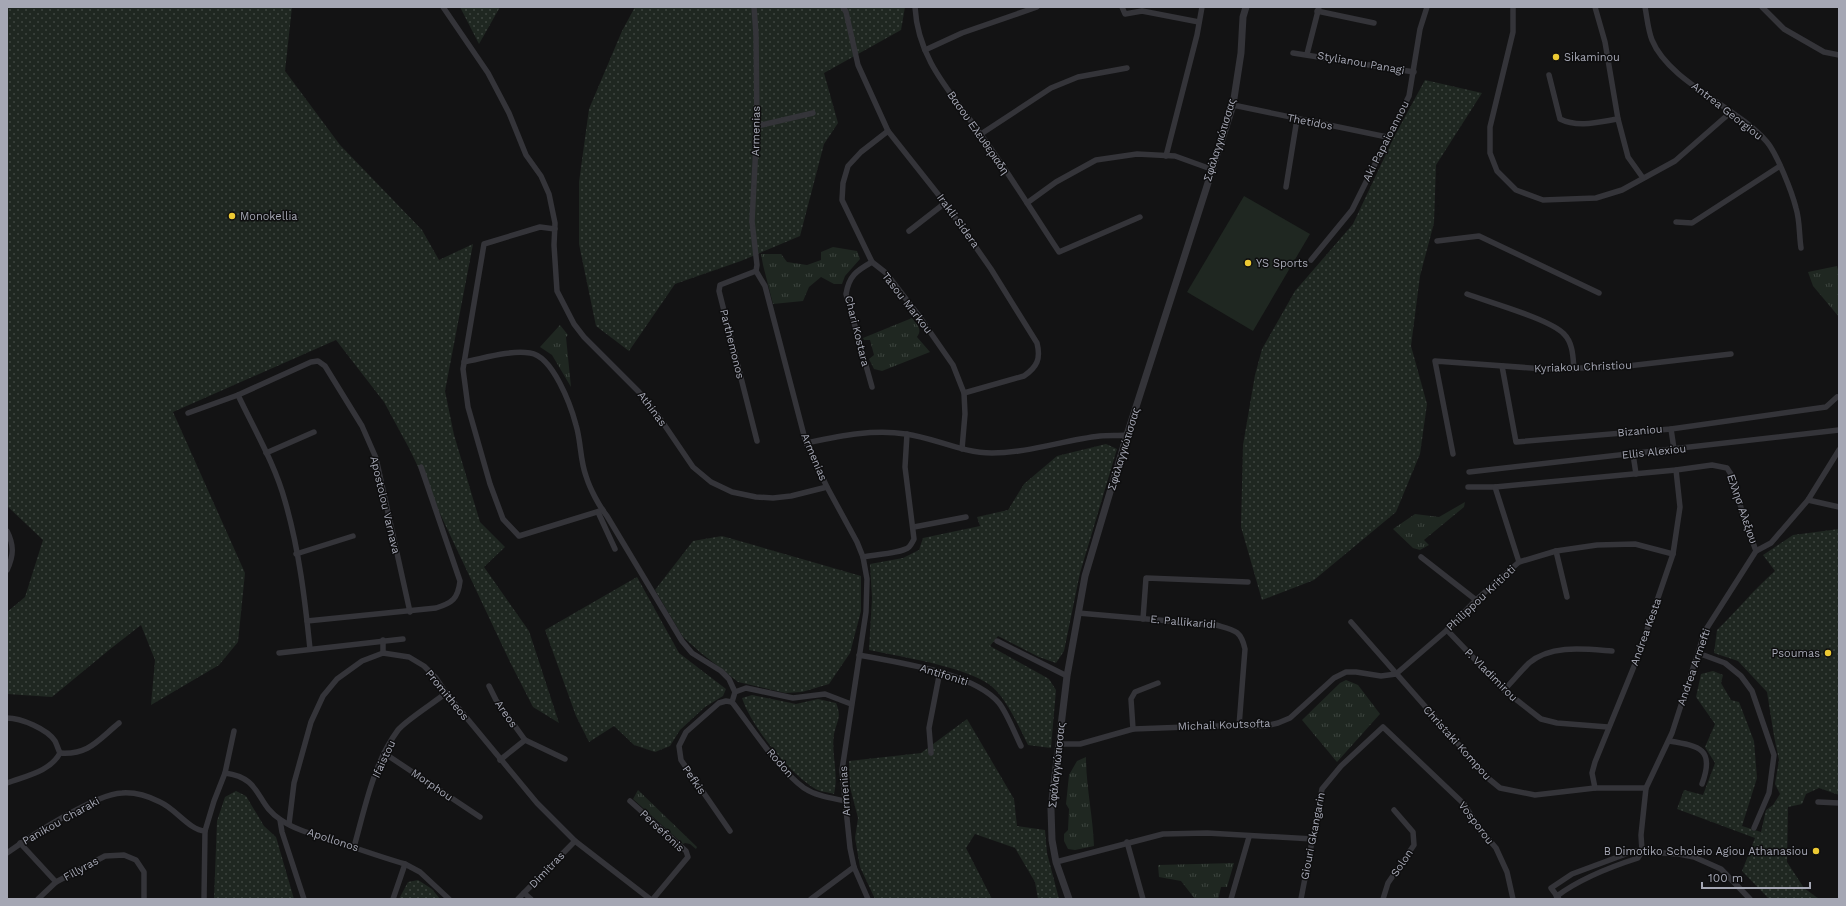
<svg xmlns="http://www.w3.org/2000/svg" width="1846" height="906" viewBox="0 0 1846 906" font-family="'Work Sans',sans-serif">
	<style>
		.grass { fill: url(#grass-dots) }
		.park { fill: url(#park-tufts) }
		.pitch { fill: #1f2721 }
		.lines { fill: none; stroke-linecap: round; stroke-linejoin: round }
		.minor { stroke: #343439; stroke-width: 5.5 }
		.tertiary { stroke: #343439; stroke-width: 7 }
		.poi-dot { fill: #ecc933; stroke: #0e0e0f; stroke-width: 1.5 }
		.labels { text-anchor: middle; dominant-baseline: central; stroke-width: 3; stroke-linejoin: round; paint-order: stroke }
		.poi-label { font-size: 11px; fill: #a5a7b4; stroke: #0e0e0f; text-anchor: start }
		.street-label { font-size: 11px; fill: #a5a7b4; stroke: #0e0e0f }
	</style>
	<defs>
		<pattern id="grass-dots" width="8" height="8" patternUnits="userSpaceOnUse"><rect width="8" height="8" fill="#1f2721"/><path d="M2 2h.1M6 6h.1" fill="none" stroke="#3d443f" stroke-width="1.8" stroke-linecap="round"/></pattern>
		<pattern id="park-tufts" width="24" height="20" patternUnits="userSpaceOnUse"><rect width="24" height="20" fill="#1f2721"/><path d="M3 7l-1-3M5 7V3M7 7l1-3M15 17l-1-3M17 17v-4M19 17l1-3" fill="none" stroke="#3d443f"/></pattern>
	</defs>
	<rect width="100%" height="100%" fill="#131314"/>
	<g class="grass">
		<path d="M7,7H292L285,71L340,145L422,230L439,260L473,244L445,391L454,435L480,522L505,547L484,567L529,631L559,723L533,707L510,662L410,450L384,402L336,340L173,412L245,573L238,642L219,665L151,705L155,660L141,625L109,650L52,697L7,694V612L25,597L43,540L7,506Z"/>
		<path d="M460,7H500L479,44Z"/>
		<path d="M635,7H905L901,30L824,73L838,123L824,144L800,236L741,261L675,284L629,351L596,326L579,244V182L589,109L622,31Z"/>
		<path d="M1425,80L1482,93L1436,165L1434,223L1420,276L1411,346L1427,404L1420,454L1396,512L1314,580L1262,600L1241,527L1243,445L1255,375L1262,349L1295,291L1353,224L1394,137Z"/>
		<path d="M1106,444L1117,449L1080,573L1064,651L1056,663L1039,657L998,636L990,646L1049,679L1056,690L1051,748L1028,745C1019,727 1006,697 990,685C963,666 902,657 869,650L872,598L870,564L903,558L919,550L923,538L980,526L977,517L1008,510L1024,484L1057,456Z"/>
		<path d="M1839,529V795L1819,788L1806,794L1802,804L1788,807L1787,862L1804,888L1819,899H1769L1742,871L1755,838L1677,809L1684,790L1703,795L1715,763L1705,747L1715,724L1696,697L1701,674L1713,671L1723,675L1721,683L1731,700L1739,702L1754,741L1757,778L1742,826L1761,832L1766,810L1773,805L1780,794L1775,784L1779,760L1774,736L1767,692L1738,661L1714,653L1717,630C1737,611 1754,589 1775,571L1763,555L1793,535Z"/>
		<path d="M722,536L861,576V611L850,653L829,684L802,692L785,693L738,682L701,653L683,637L655,590L693,541Z"/>
		<path d="M637,577L679,653L726,689L723,696L705,707L680,730L670,746L655,752L634,745L614,726L589,742L576,716L545,630Z"/>
		<path d="M752,695L796,704L818,699L836,703C842,717 837,720 834,734C831,754 839,774 834,794C828,792 819,792 814,788C788,772 751,726 742,698Z"/>
		<path d="M967,719L1014,799L1017,826L1045,830L1047,853L1059,899H1038L1035,882L1015,848L975,834L966,848L992,899H875L860,867L855,838L858,818L850,787L849,761L921,753Z"/>
		<path d="M236,791L246,796L264,826L276,837L294,899H214L217,821L225,797Z"/>
		<path d="M418,880L432,889L440,899H399L408,882Z"/>
	</g>
	<g class="park">
		<path d="M833,247L857,251L860,259L845,276L842,284H834L821,277L809,287L803,301L773,304L763,265L761,254H781L787,262L807,265L821,260V252Z"/>
		<path d="M1837,266L1839,274V317L1813,286L1808,272Z"/>
		<path d="M912,318C917,325 923,329 917,337L930,352L882,371L874,369L869,359L874,355L870,340H864L863,338Z"/>
		<path d="M560,325L568,335L566,337L571,387L552,355L540,347Z"/>
		<path d="M1465,502L1464,507L1424,540L1429,545L1420,550L1413,548L1393,529L1415,514L1439,517Z"/>
		<path d="M1346,680L1358,685L1380,714L1337,762L1302,720L1340,683Z"/>
		<path d="M1086,757C1086,787 1093,816 1094,846L1075,850L1068,849L1064,841V834L1068,830L1069,809L1066,804L1069,775L1077,761Z"/>
		<path d="M638,790L697,847L696,849L690,844L685,843L683,844L633,799Z"/>
		<path d="M1234,863L1227,887H1221L1218,899H1195L1181,881L1159,877L1158,865Z"/>
	</g>
	<path class="pitch" d="M1244,196L1310,234L1253,331L1187,292Z"/>
	<g class="lines">
		<g class="minor">
			<path d="M443,7L488,73L509,113L526,155L541,176L549,194L555,223L554,245L557,291L574,324L584,337L639,392L659,417L693,467L711,482L732,492L756,497L773,498L791,496L827,487"/>
			<path d="M754,7L756,34L757,126L752,221L757,265L756,271L765,286L806,443L827,487L857,542L863,557L867,579L866,612L842,770L850,848L854,867L868,899"/>
			<path d="M843,7L846,12L858,65L888,131L945,203L991,269L1037,343C1041,359 1037,367 1024,376L964,393"/>
			<path d="M915,7C918,61 952,93 981,135C1009,173 1033,213 1059,252L1140,217"/>
			<path d="M1122,7L1125,14L1142,11L1199,22"/>
			<path d="M1513,7V32L1490,127V153L1497,171L1516,190L1543,200L1596,198L1622,190L1675,161L1731,112"/>
			<path d="M1595,7L1605,42L1618,119L1628,157L1643,178"/>
			<path d="M1645,7C1647,17 1648,30 1652,40C1669,82 1737,107 1767,142C1777,154 1792,192 1796,208C1800,221 1799,235 1801,248"/>
			<path d="M1762,7L1784,29L1824,52L1839,55"/>
			<path d="M1317,11L1374,23"/>
			<path d="M925,50L962,33L1037,7"/>
			<path d="M1293,53L1414,72"/>
			<path d="M1307,54L1319,7"/>
			<path d="M1549,75L1560,119C1578,128 1599,122 1618,119"/>
			<path d="M1233,105L1387,137"/>
			<path d="M757,126L813,113"/>
			<path d="M888,131L861,152L848,166L843,183L842,200L872,262L886,273L919,316L953,365L964,393L965,414L962,449"/>
			<path d="M981,134L1051,88L1078,77L1127,68"/>
			<path d="M1166,156L1197,35L1202,7"/>
			<path d="M1286,187L1297,119"/>
			<path d="M1027,203L1056,182L1096,160L1137,154L1175,156L1211,169"/>
			<path d="M1676,222L1692,223L1780,166"/>
			<path d="M555,229L540,227L484,244L463,369L468,407L490,484L503,519L519,536L603,510"/>
			<path d="M909,231L945,203"/>
			<path d="M1437,241L1479,236L1599,293"/>
			<path d="M1311,260L1352,210L1409,96L1420,29L1427,7"/>
			<path d="M872,262C856,271 849,276 846,294L872,387"/>
			<path d="M756,271L720,285L719,291L757,441"/>
			<path d="M1467,294C1488,302 1550,319 1564,334C1573,343 1573,357 1574,369"/>
			<path d="M464,362C485,358 509,350 530,353C553,356 571,406 576,425C581,441 580,460 586,476C590,489 599,506 607,516L682,641L692,653L721,671L729,679L735,692L732,702"/>
			<path d="M1502,366L1516,442L1671,429L1826,407L1837,397"/>
			<path d="M238,395C254,429 275,464 285,501C299,549 305,600 310,649"/>
			<path d="M188,413L238,395L311,362L318,361L325,366L362,426L376,458L410,612"/>
			<path d="M1671,429L1674,449"/>
			<path d="M806,443C840,436 872,429 906,434C935,438 962,453 992,453C1029,453 1064,440 1100,436C1109,435 1118,436 1127,435"/>
			<path d="M266,453L314,432"/>
			<path d="M1453,454L1435,361L1545,369L1619,367L1731,354"/>
			<path d="M1633,454L1636,474"/>
			<path d="M1469,472L1839,430"/>
			<path d="M1468,487H1495L1676,470L1712,465L1727,468L1734,479L1742,512L1756,551"/>
			<path d="M1495,487L1519,562"/>
			<path d="M1808,500L1839,507"/>
			<path d="M598,512L615,549"/>
			<path d="M914,527L966,517"/>
			<path d="M7,531C14,545 14,555 7,570"/>
			<path d="M1556,551L1567,597"/>
			<path d="M296,554L353,536"/>
			<path d="M863,557C873,555 903,553 909,547C911,545 913,541 914,539L905,467L907,434"/>
			<path d="M1421,557L1476,600"/>
			<path d="M1078,613L1216,625C1234,630 1241,630 1245,649L1239,726"/>
			<path d="M1143,619L1146,578L1248,582"/>
			<path d="M307,621L436,608C452,603 458,599 460,581L421,467"/>
			<path d="M1351,622L1489,779L1500,788L1535,795L1595,788H1646"/>
			<path d="M1447,630L1504,690L1541,719L1557,723L1608,727"/>
			<path d="M383,640V653"/>
			<path d="M997,641L1067,676"/>
			<path d="M279,653L403,639"/>
			<path d="M1698,653L1725,663L1741,676L1752,691L1774,755L1769,793L1754,828"/>
			<path d="M859,655C898,663 973,672 999,703C1007,713 1015,734 1021,746"/>
			<path d="M489,686L496,700L525,740L565,759"/>
			<path d="M1504,690C1512,682 1520,672 1529,663C1551,644 1586,649 1612,651"/>
			<path d="M735,692L746,688L793,698L825,694L851,704"/>
			<path d="M732,702C752,728 778,769 804,788C816,796 831,798 845,801"/>
			<path d="M7,718C21,718 47,729 55,741C57,745 58,749 60,753"/>
			<path d="M1133,729L1131,699L1135,692L1158,683"/>
			<path d="M1669,741C1700,746 1715,749 1702,784"/>
			<path d="M1059,744H1080L1133,729L1214,726H1265L1278,723L1290,718L1334,678L1346,672H1356L1381,676L1396,674L1447,630L1476,600L1519,562L1556,551L1597,545L1635,544L1673,554"/>
			<path d="M60,753C89,755 98,740 119,723"/>
			<path d="M384,753L480,817"/>
			<path d="M931,753L929,728L940,671"/>
			<path d="M500,760L525,740"/>
			<path d="M225,773C263,778 255,804 281,820C297,831 317,835 335,841C358,849 381,857 405,864L420,872L449,899"/>
			<path d="M7,783C25,776 50,772 60,753"/>
			<path d="M1595,788L1592,773L1595,762L1637,659L1673,554L1680,507L1676,470"/>
			<path d="M630,801L686,851L688,857L653,899"/>
			<path d="M1818,802L1839,803"/>
			<path d="M280,820L282,832L304,899"/>
			<path d="M289,824L294,783L311,722L323,696L337,679L362,661L383,653L409,657L424,666L436,678L446,693L537,803L575,841L650,899"/>
			<path d="M205,831L214,801L225,773L234,731"/>
			<path d="M730,831L681,760L679,746L686,732L719,703L726,701L732,702"/>
			<path d="M1127,842L1143,899"/>
			<path d="M20,843L56,882"/>
			<path d="M354,847C365,808 373,764 398,730C405,721 435,702 446,693"/>
			<path d="M7,853C31,836 95,794 122,793C136,792 148,796 160,802C176,809 189,830 205,831L204,899"/>
			<path d="M1056,862L1163,834L1207,833L1313,839"/>
			<path d="M524,893L531,899"/>
			<path d="M38,899L56,882L105,856L124,855L136,860L144,872V899"/>
			<path d="M393,899L405,864"/>
			<path d="M518,899L575,841"/>
			<path d="M811,899L854,867"/>
			<path d="M1231,899L1249,837"/>
			<path d="M1301,899L1322,789L1341,766L1383,727L1464,804L1479,828L1496,848L1507,872L1513,899"/>
			<path d="M1383,899L1388,883L1414,845L1413,832L1394,810"/>
			<path d="M1750,899L1721,869L1694,857L1679,854L1634,851L1572,874L1551,888L1557,896C1581,878 1610,867 1638,858L1642,851L1641,835L1646,788L1672,733L1705,631L1756,551L1771,543L1808,500L1839,450"/>
		</g>
		<g class="tertiary">
			<path d="M1557,896L1558,899"/>
			<path d="M1069,899L1056,862L1052,840L1051,809L1067,676L1085,576L1127,435L1233,105L1241,53L1243,17L1246,7"/>
		</g>
	</g>
	<g class="poi-dot">
		<circle cx="1556" cy="57" r="4"/>
		<circle cx="232" cy="216" r="4"/>
		<circle cx="1248" cy="263" r="4"/>
		<circle cx="1828" cy="653" r="4"/>
		<circle cx="1816" cy="851" r="4"/>
	</g>
	<g class="labels">
		<g class="poi-label">
			<text x="1564" y="57">Sikaminou</text>
			<text x="240" y="216">Monokellia</text>
			<text x="1256" y="263">YS Sports</text>
			<text x="1820" y="653" text-anchor="end">Psoumas</text>
			<text x="1808" y="851" text-anchor="end">B Dimotiko Scholeio Agiou Athanasiou</text>
		</g>
		<g class="street-label">
			<text transform="translate(1361 63) rotate(10)">Stylianou Panagi</text>
			<text transform="translate(1727 111) rotate(38)">Antrea Georgiou</text>
			<text transform="translate(1310 122) rotate(11)">Thetidos</text>
			<text transform="translate(756 131) rotate(-89)">Armenias</text>
			<text transform="translate(978 133) rotate(55)">Βασου Ελευθεριαδη</text>
			<text transform="translate(1220 140) rotate(-73)">Σφάλαγγιώτισσας</text>
			<text transform="translate(1386 141) rotate(-63)">Aki Papaioannou</text>
			<text transform="translate(958 221) rotate(54)">Irakli Sidera</text>
			<text transform="translate(907 303) rotate(52)">Tasou Markou</text>
			<text transform="translate(857 331) rotate(76)">Chari Kostara</text>
			<text transform="translate(732 344) rotate(76)">Parthemonos</text>
			<text transform="translate(1583 367) rotate(-2)">Kyriakou Christiou</text>
			<text transform="translate(652 409) rotate(53)">Athinas</text>
			<text transform="translate(1640 431) rotate(-5)">Bizaniou</text>
			<text transform="translate(1124 449) rotate(-73)">Σφάλαγγιώτισσας</text>
			<text transform="translate(1654 452) rotate(-6)">Ellis Alexiou</text>
			<text transform="translate(814 457) rotate(67)">Armenias</text>
			<text transform="translate(385 505) rotate(77)">Apostolou Varnava</text>
			<text transform="translate(1742 509) rotate(71)">Ελλησ Αλεξιου</text>
			<text transform="translate(1481 598) rotate(-43)">Philippou Kritioti</text>
			<text transform="translate(1183 622) rotate(5)">E. Pallikaridi</text>
			<text transform="translate(1646 632) rotate(-70)">Andrea Kesta</text>
			<text transform="translate(1694 667) rotate(-71)">Andrea Armefti</text>
			<text transform="translate(944 675) rotate(17)">Antifoniti</text>
			<text transform="translate(1491 675) rotate(45)">P. Vladimirou</text>
			<text transform="translate(447 695) rotate(51)">Promitheos</text>
			<text transform="translate(506 714) rotate(55)">Areos</text>
			<text transform="translate(1224 725) rotate(-2)">Michail Koutsofta</text>
			<text transform="translate(1457 743) rotate(48)">Christaki Kompou</text>
			<text transform="translate(384 759) rotate(-65)">Ifaistou</text>
			<text transform="translate(780 763) rotate(49)">Rodon</text>
			<text transform="translate(1057 765) rotate(-84)">Σφάλαγγιώτισσας</text>
			<text transform="translate(694 780) rotate(55)">Pefkis</text>
			<text transform="translate(432 785) rotate(34)">Morphou</text>
			<text transform="translate(845 791) rotate(-94)">Armenias</text>
			<text transform="translate(61 821) rotate(-29)">Panikou Charaki</text>
			<text transform="translate(1476 823) rotate(53)">Vosporou</text>
			<text transform="translate(662 831) rotate(43)">Persefonis</text>
			<text transform="translate(1313 836) rotate(-79)">Giouri Gkangarin</text>
			<text transform="translate(333 840) rotate(18)">Apollonos</text>
			<text transform="translate(1402 863) rotate(-56)">Solon</text>
			<text transform="translate(81 869) rotate(-29)">Fillyras</text>
			<text transform="translate(547 870) rotate(-46)">Dimitras</text>
		</g>
	</g>
	<rect width="1846" height="906" fill="none" stroke="#a5a7b4" stroke-width="16"/>
	<path d="M1702 882v6h108v-6" fill="none" stroke="#a5a7b4" stroke-width="2"/>
	<text x="1708" y="882" font-size="12" fill="#a5a7b4" stroke="#0e0e0f" stroke-width="3" paint-order="stroke">100 m</text>
</svg>
